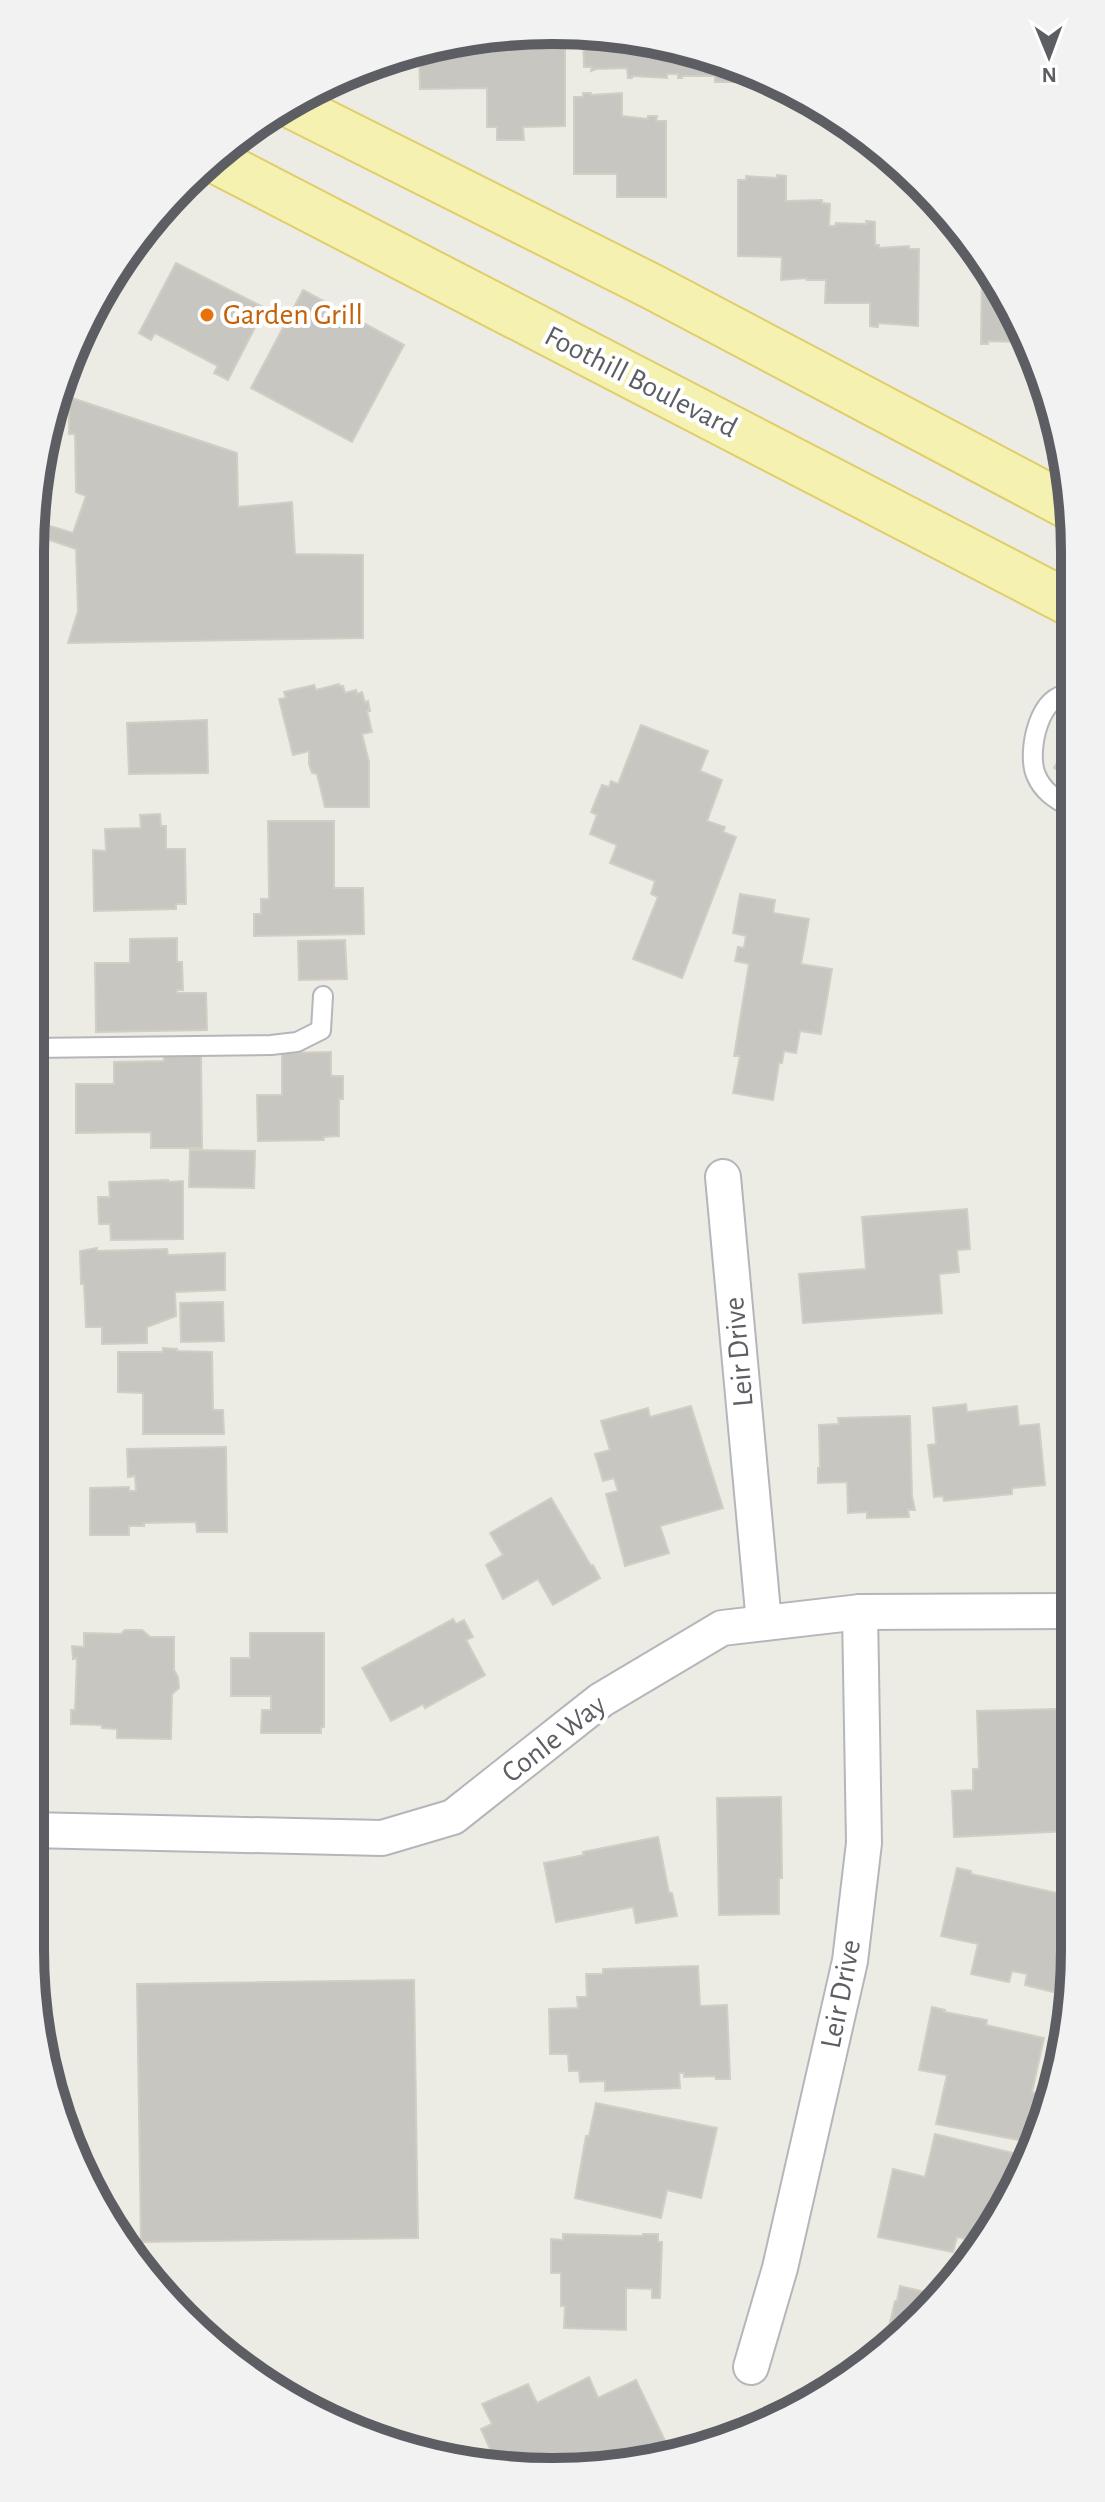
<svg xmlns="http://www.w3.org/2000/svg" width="1105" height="2502" viewBox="0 0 1105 2502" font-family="'Alegreya Sans',sans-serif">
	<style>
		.building { fill: #c8c6c1; stroke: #d1cec3; stroke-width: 2 }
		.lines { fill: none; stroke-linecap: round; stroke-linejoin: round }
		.service-casing { stroke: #b4b6ba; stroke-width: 22 }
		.minor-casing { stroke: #b4b6ba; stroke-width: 38 }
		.primary-casing { stroke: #e1cd69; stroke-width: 48 }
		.service { stroke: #fff; stroke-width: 18 }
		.minor { stroke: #fff; stroke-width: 34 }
		.primary { stroke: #f5f2b1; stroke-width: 44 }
		.food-dot { fill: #e8710a; stroke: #fff; stroke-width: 3 }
		.labels { text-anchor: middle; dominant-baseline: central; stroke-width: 8; stroke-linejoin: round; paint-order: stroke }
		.food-label { font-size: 30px; fill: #c56008; stroke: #fff; text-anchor: start }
		.street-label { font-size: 30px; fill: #5c5e63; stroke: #fff }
		.rim { fill: none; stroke: #5c5e63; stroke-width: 10 }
	</style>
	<rect width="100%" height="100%" fill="#edece4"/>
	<g class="building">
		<path d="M519,31L565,33V126L523,127L524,140H497V127H487V88L420,89L419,51H409Z"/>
		<path d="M583,33L621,35L721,58L764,79H751V84L746,82H715V76H682V78H678V74H667V78L632,76V78H628L627,68L596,69L591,71L592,67H584Z"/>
		<path d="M583,93H591V95L622,93V116L648,119V116H657L656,121H666V197H617V174H574V97H583Z"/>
		<path d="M777,175L786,176V201L822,200V203L830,204L829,226H835L836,223L867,224L866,221L875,222V245H879V248L909,246V249H919L918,326L878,323V327L870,326V303H825L826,280H807V278L781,280L782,257L738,256V180H746V176L777,178Z"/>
		<path d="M176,263L265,308L228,380L214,373L218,366L155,333L151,340L139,333Z"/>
		<path d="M982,273H989L1033,349H1023L1021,342L988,341V344H981Z"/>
		<path d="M303,290L404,345L352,442L251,388Z"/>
		<path d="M69,397L237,453L238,507L292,502L295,554L363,555V638L68,643L78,611L76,549L44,538L47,525L73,533L86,496L76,492L75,434H69Z"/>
		<path d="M339,684V686H343L345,693L356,690L357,694L362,692L365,703L368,701L370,711H367L372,732L362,734L369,762V807H325L317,774L312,773L309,764V751L293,755L279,699L286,698L284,692L314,685L316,690Z"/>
		<path d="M207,720L208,773L129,774L127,723Z"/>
		<path d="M641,725L708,751L700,771L722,780L707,821L725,827L723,832L736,837L682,978L633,959L658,897L651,894L655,881L610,863L617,845L590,834L597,815L591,812L602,785L609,787L611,781L618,784Z"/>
		<path d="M1071,739V778L1054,768Z"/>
		<path d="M160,814L161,826H166V849H185L186,904H176V909L94,911L93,850L106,851L105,829L141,828L140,815Z"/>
		<path d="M268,821H334V888H363L364,934L254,936V914H261V899H269Z"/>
		<path d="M740,894L775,900L773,913L809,919L801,964L832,969L821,1034L800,1031L796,1053L784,1051L782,1063H779L773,1100L733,1093L740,1056H734L749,964L735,961L738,947L744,948L746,936L733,933Z"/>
		<path d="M177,938V962H182L183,990H177V993H206L207,1030L96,1032L95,963H130V939Z"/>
		<path d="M345,940L347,979L299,980L298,941Z"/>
		<path d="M331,1052V1076H343V1099H339V1136L323,1137L324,1140L258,1141L257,1095H282V1053Z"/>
		<path d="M164,1055H201L202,1148H151V1132L76,1133V1084H114V1062L164,1061Z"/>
		<path d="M190,1150L255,1151L254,1188L189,1187Z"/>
		<path d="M168,1180V1182L183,1181V1239L111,1240L110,1224H99L98,1197H110L109,1182Z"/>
		<path d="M967,1209L970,1249L957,1250L959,1272L939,1274L942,1313L803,1323L799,1274L866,1269L862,1217Z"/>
		<path d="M97,1248V1251L167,1249L168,1255L225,1253V1290L175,1292L176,1316L147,1327V1343L102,1344V1327H86L84,1284H81L80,1251Z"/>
		<path d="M223,1302L224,1341L181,1342L180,1303Z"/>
		<path d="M163,1348L177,1349V1351L212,1352L213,1410H223L224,1434H143V1393L118,1392V1352H163Z"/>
		<path d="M966,1404L967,1412L1017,1406L1019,1426L1039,1424L1045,1485L1012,1488V1494L944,1501L943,1496L934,1497L928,1445L936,1444L933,1408Z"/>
		<path d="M691,1406L723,1508L660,1526L669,1553L625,1566L606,1494L618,1491L614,1478L603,1481L595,1454L610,1450L601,1421L648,1408L650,1417Z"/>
		<path d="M910,1416L912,1496L915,1510H908L909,1517L867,1518V1512L848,1513L847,1482L818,1483V1468H820L819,1425L839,1424L838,1418Z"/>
		<path d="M226,1447L227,1532H197L196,1522L144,1523V1526H129V1535H90V1488L129,1487V1491H136L135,1476L128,1477L127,1449Z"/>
		<path d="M551,1498L591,1566L593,1565L600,1578L553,1605L538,1579L503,1599L486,1565L503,1555L490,1533Z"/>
		<path d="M453,1619L456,1624L464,1620L473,1637L466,1640L485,1675L425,1708L423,1704L391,1721L362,1668Z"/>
		<path d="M125,1630H142L150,1637H174V1670L178,1677L179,1688L172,1694L171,1739L117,1738V1729L102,1728V1725L71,1724V1710H75L77,1658L73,1659L72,1646L84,1647V1633L121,1634Z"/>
		<path d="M250,1633H324V1727H321V1733H261L262,1710H271V1696H231V1658H250Z"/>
		<path d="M1057,1709V1726H1071V1755H1074L1075,1820H1068V1831L954,1837L952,1791L973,1790V1769H979L977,1711Z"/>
		<path d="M781,1797L782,1878H779V1914L719,1915L717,1798Z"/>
		<path d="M658,1837L669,1893H672L677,1916L636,1923L633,1907L556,1922L544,1863L584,1855L583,1852Z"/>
		<path d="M957,1868L971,1871V1874L1075,1897V1911L1070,1931L1073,1932L1069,1948H1066L1057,1993L1025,1985L1027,1974L1012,1971L1009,1982L971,1974L978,1944L941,1936Z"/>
		<path d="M698,1966L700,2006L727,2005L730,2079H716L715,2076L684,2077V2073H679L680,2088L605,2091V2081L580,2082L579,2071H569L568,2054H550L549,2009L578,2008L577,1997H587L586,1974H603V1969Z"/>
		<path d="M414,1980L418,2238L141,2242L137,1984Z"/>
		<path d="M932,2007L945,2010L944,2012L987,2020L986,2025L1044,2038L1032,2092L1039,2094L1029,2142L936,2124L947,2075L919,2070Z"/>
		<path d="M596,2103L717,2128L701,2198L667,2190L661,2218L575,2198L586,2136H589Z"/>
		<path d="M935,2134L1025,2156L970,2252L967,2251L970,2240L957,2237L953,2252L878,2237L893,2169L925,2177Z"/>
		<path d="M563,2234L643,2236V2234H658V2242H662L660,2298H652V2289L626,2288V2330L564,2328L565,2306H561V2273H551V2239L563,2240Z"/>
		<path d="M900,2286L942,2296L885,2344L895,2301H897Z"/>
		<path d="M589,2377L598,2398L636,2380L667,2445L624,2462H558L553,2453L534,2462H496L481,2429L492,2424L482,2404L528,2384L537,2403Z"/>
	</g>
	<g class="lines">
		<defs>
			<g id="service">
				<path d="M1071,695C1040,690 1026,752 1036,775C1043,792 1056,799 1071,808"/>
				<path d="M30,1048L271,1045L297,1042L321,1030L323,996"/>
			</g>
			<g id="minor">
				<path d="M723,1177L764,1623"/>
				<path d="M30,1830L382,1838L453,1817L601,1700L722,1628L860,1612L1074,1611"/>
				<path d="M751,2367L780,2268L850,1961L864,1843L860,1612"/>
			</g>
			<g id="primary">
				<path d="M288,104L651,286L1071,508"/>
				<path d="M212,159L1071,604"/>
			</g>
		</defs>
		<use href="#service" class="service-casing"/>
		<use href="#minor" class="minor-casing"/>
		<use href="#primary" class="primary-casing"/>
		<use href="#service" class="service"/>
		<use href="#minor" class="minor"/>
		<use href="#primary" class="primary"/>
	</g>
	<circle class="food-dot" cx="207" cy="315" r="8"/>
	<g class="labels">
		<g class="food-label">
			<text x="223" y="315">Garden Grill</text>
		</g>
		<g class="street-label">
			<text transform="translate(641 382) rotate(27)">Foothill Boulevard</text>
			<text transform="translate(739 1352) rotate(-95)">Leir Drive</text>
			<text transform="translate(554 1739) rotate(-38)">Conle Way</text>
			<text transform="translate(841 1994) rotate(-79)">Leir Drive</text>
		</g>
	</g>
	<path d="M0 0H1105V2502H0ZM552 44H553A508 508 0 0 1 1061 552V1950A508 508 0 0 1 553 2458H552A508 508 0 0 1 44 1950V552A508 508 0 0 1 552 44Z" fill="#f2f2f3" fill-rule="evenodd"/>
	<path class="rim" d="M552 44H553A508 508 0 0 1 1061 552V1950A508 508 0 0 1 553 2458H552A508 508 0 0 1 44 1950V552A508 508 0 0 1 552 44Z"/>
	<g transform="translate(1049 56) rotate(179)" stroke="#ffffff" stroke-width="6" paint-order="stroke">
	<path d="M0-6L14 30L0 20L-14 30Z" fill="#5c5e63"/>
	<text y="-12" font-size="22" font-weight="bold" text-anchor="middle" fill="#5c5e63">N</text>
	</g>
</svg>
